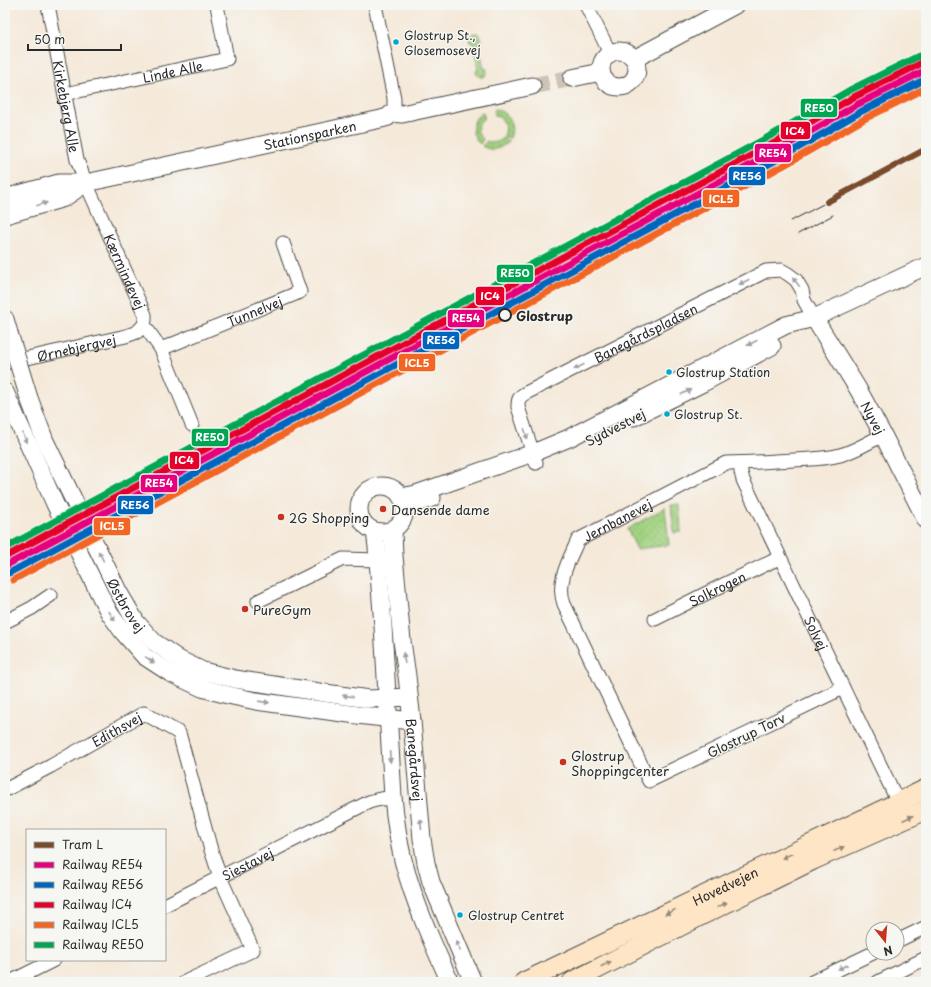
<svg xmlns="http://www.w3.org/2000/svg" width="931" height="987" viewBox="0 0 931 987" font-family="'Playpen Sans',sans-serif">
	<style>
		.grass { fill: url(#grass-dots); stroke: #667e56 }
		.pitch { fill: #a2d281; stroke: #667e56 }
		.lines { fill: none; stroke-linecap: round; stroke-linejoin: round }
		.tertiary-tunnel { stroke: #cdc3b6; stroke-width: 17; stroke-dasharray: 17 8; stroke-linecap: butt }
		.minor-casing { stroke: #494845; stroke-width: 15 }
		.tertiary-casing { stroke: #494845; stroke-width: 19 }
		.secondary-casing { stroke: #494845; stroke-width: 21 }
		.minor { stroke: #fff; stroke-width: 13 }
		.tertiary { stroke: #fff; stroke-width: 17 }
		.secondary { stroke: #fde5c5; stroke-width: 19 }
		.tram { stroke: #2b2b2b; stroke-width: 1 }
		.tertiary-bridge-casing { stroke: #494845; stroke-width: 19; stroke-linecap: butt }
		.tertiary-bridge { stroke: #fff; stroke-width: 17 }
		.rail-1-casing { stroke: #f6f6f2; stroke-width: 10 }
		.rail-2-casing { stroke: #f6f6f2; stroke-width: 10 }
		.rail-3-casing { stroke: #f6f6f2; stroke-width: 10 }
		.rail-4-casing { stroke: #f6f6f2; stroke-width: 10 }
		.rail-5-casing { stroke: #f6f6f2; stroke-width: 10 }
		.rail-1 { stroke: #e5007d; stroke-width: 7 }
		.rail-2 { stroke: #0065bd; stroke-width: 7 }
		.rail-3 { stroke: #e4002b; stroke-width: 7 }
		.rail-4 { stroke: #f26522; stroke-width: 7 }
		.rail-5 { stroke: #00a651; stroke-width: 7 }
		.tram-1-casing { stroke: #f6f6f2; stroke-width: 9 }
		.tram-1 { stroke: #7a4b2a; stroke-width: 6 }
		.oneway { fill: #a0a0a0 }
		.oneway2 { fill: #948878 }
		.bus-dot { fill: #00a9ce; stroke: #f6f6f2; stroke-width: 1.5 }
		.stop-dot { fill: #f6f6f2; stroke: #2b2b2b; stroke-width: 2 }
		.poi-dot { fill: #c8321e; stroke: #f6f6f2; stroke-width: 1.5 }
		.labels { text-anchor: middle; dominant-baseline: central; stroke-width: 3; stroke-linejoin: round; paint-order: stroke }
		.bus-label { font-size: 12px; fill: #2b2b2b; stroke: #f6f6f2; text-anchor: start }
		.street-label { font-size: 13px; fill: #2b2b2b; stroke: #f6f6f2 }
		.stop-label { font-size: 13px; font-weight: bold; fill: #2b2b2b; stroke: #f6f6f2; text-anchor: start }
		.poi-label { font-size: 13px; fill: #2b2b2b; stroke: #f6f6f2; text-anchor: start }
		.line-badge { stroke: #f6f6f2; stroke-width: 1.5 }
		.badge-label { font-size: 11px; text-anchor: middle; font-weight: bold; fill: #fff }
	</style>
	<defs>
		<pattern id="grass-dots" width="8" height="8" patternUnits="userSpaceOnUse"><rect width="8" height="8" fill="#a2d281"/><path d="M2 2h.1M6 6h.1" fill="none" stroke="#8cb470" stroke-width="1.8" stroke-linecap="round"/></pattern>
	</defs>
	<rect width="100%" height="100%" fill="#f6f6f2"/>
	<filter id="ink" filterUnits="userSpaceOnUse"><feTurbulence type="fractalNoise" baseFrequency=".025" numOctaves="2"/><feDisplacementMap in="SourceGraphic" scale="8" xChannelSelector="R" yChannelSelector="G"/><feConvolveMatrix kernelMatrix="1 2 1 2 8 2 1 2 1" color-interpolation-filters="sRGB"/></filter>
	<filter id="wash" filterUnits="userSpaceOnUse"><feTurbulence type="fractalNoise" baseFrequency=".012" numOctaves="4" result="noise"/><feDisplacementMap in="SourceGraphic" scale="16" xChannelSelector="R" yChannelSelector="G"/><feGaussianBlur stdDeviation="0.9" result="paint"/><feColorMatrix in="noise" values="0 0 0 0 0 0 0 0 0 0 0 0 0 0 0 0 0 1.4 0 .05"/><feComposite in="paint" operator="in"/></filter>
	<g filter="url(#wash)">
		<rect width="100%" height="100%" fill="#f5e9d9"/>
		<g class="grass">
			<path d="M477,33C480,35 481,37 481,40L478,41L484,69L486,68L487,72L485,76L482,77C478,77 476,74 476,71L478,70L473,42L470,43L469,39C470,34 473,33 477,33Z"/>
			<path d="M495,109C509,113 515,125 510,138L504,136C508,126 504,119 495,115L494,111Z"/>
			<path d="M483,112L484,118C476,124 475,132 483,139L480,144C469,134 471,119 483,112Z"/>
			<path d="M502,138L509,141C501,149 492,152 482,146L487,141C493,144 498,143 502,138Z"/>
			<path d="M665,508L669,545L637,549L627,529Z"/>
		</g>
		<path class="pitch" d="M679,505L681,532L674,533L671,505Z"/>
	</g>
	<g filter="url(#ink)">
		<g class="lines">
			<path class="tertiary-tunnel" d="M532,86L572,78"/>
			<defs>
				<g id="minor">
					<path id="s1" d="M48,5L77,160L86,183L145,315V320L144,325L161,349L192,425"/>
					<path d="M375,5L394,98V108L392,113"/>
					<path d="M586,5L610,53"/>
					<path id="s2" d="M65,94L227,59L217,5"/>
					<path id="s3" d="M161,349L300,292L283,243"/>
					<path id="s4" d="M5,363L126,336L137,332L144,325"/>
					<path id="s5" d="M536,463L518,407C518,401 518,398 524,394L766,271L781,270L788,274L796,280L802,290L804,300L814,318"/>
					<path id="s6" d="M740,463L741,472L743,480L898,802"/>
					<path d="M258,601L343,559L378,560"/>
					<path id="s7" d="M655,619L723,585L779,558"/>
					<path d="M5,622L32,608L51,595"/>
					<path id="s8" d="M843,688L649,781L564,604C556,582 569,560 578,540L726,463C749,463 772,461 794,460C810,459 826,459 840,455C855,451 869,442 883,435"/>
					<path id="s9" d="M5,790L51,766L144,713L179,733L211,850L220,877L253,950L185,982"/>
					<path id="s10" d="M165,905L369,802L376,800L393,797"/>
					<path d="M897,941L926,927"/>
					<path d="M10,982L54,960"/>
					<path d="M812,982L873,953"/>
					<path d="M878,982L926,958"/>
				</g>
				<g id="tertiary">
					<circle cx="619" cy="69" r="18"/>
					<path d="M634,59L735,5"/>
					<path d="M572,78L601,72"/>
					<path id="s11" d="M5,198L59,183H86L381,119L388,117L392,113L402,114L532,86"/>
					<path d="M5,215L64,198L86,183"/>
					<path id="s12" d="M814,318L858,389L883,435L926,520"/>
					<path d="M5,319L9,333"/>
					<path d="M5,392L55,504L102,599L110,614L123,632L144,656L170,673L202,688L228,695L256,701L357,715L412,721"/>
					<path id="s13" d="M29,398L45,441L118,591L136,622L154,642L180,660L203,671L235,679L325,693L369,699L409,697"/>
					<path d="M634,417L703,383L772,346"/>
					<circle cx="382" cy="509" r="23"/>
					<path d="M401,497L416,494L533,453L569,438L786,325L814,318L926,266"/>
					<path d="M405,511L415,504L432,498"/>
					<path id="s14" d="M393,530L394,556L402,641L407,676L412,721L422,839L426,863L431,882L473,982"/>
					<path d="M375,531L377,547L383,626L393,797C395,818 398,839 403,860C414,902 432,942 450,982"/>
				</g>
				<g id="secondary">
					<path id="s15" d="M524,982L926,789"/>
					<path d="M572,982L702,915L813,860L926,810"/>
				</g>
			</defs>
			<use href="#minor" class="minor-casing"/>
			<use href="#tertiary" class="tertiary-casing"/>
			<use href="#secondary" class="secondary-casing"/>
			<use href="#minor" class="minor"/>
			<use href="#tertiary" class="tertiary"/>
			<use href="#secondary" class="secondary"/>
			<g class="tram">
				<path d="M791,221L827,202"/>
				<path d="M798,234L833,215"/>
			</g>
			<defs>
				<path id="tertiary-bridge" d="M9,333L29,398"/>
			</defs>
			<use href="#tertiary-bridge" class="tertiary-bridge-casing"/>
			<use href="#tertiary-bridge" class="tertiary-bridge"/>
			<defs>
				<path id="rail-1" d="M5,566L780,149L858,104L926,70"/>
				<path id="rail-2" d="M9,573L784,156L862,111L926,79"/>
				<path id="rail-3" d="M5,557L776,142L854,97L922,63"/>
				<path id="rail-4" d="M13,580L788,163L866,118L926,88"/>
				<path id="rail-5" d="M5,548L772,135L850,90L919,56"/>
			</defs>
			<use href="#rail-1" class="rail-1-casing"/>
			<use href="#rail-2" class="rail-2-casing"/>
			<use href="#rail-3" class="rail-3-casing"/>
			<use href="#rail-4" class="rail-4-casing"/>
			<use href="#rail-5" class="rail-5-casing"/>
			<use href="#rail-1" class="rail-1"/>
			<use href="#rail-2" class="rail-2"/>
			<use href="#rail-3" class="rail-3"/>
			<use href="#rail-4" class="rail-4"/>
			<use href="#rail-5" class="rail-5"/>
			<defs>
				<path id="tram-1" d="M827,202L926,149"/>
			</defs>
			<use href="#tram-1" class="tram-1-casing"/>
			<use href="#tram-1" class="tram-1"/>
		</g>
		<defs><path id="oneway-solid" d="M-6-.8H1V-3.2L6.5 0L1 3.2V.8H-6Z"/></defs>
		<g class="oneway">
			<use href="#oneway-solid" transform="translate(42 204) rotate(-16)"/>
			<use href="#oneway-solid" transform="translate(744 282) rotate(153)"/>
			<use href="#oneway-solid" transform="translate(796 282) rotate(-129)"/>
			<use href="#oneway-solid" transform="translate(752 343) rotate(153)"/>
			<use href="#oneway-solid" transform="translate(579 367) rotate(153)"/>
			<use href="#oneway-solid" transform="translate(686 392) rotate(-27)"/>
			<use href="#oneway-solid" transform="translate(526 434) rotate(72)"/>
			<use href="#oneway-solid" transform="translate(25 438) rotate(66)"/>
			<use href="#oneway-solid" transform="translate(101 556) rotate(-116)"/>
			<use href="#oneway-solid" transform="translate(112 616) rotate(57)"/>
			<use href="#oneway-solid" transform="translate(404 658) rotate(-99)"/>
			<use href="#oneway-solid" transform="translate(150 660) rotate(35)"/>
			<use href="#oneway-solid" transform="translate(348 696) rotate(-173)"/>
			<use href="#oneway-solid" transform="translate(264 702) rotate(8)"/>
			<use href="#oneway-solid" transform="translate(390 757) rotate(87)"/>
			<use href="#oneway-solid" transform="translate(421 824) rotate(-95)"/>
			<use href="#oneway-solid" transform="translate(458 946) rotate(-113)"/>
			<use href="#oneway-solid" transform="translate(843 967) rotate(154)"/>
		</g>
		<g class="oneway2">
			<use href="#oneway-solid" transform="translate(908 818) rotate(-24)"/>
			<use href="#oneway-solid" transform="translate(839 849) rotate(-24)"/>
			<use href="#oneway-solid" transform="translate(787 856) rotate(154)"/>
			<use href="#oneway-solid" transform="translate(722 905) rotate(-26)"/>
			<use href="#oneway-solid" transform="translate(670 912) rotate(155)"/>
			<use href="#oneway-solid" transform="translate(606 964) rotate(-27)"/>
		</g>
	</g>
	<g class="bus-dot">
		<circle cx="396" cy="42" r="3.5"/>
		<circle cx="669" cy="372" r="3.5"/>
		<circle cx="667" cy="414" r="3.5"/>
		<circle cx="460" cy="915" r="3.5"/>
	</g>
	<circle class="stop-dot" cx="505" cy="315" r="6"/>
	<g class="poi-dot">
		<circle cx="383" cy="509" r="4"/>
		<circle cx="281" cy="517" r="4"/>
		<circle cx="245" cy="609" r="4"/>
		<circle cx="563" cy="762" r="4"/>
	</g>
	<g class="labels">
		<g class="bus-label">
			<text x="404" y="35">Glostrup St.,<tspan x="404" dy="15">Glosemosevej</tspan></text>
			<text x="676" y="372">Glostrup Station</text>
			<text x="674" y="414">Glostrup St.</text>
			<text x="468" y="915">Glostrup Centret</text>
		</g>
		<g class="street-label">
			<text stroke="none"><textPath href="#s2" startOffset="110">Linde Alle</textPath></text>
			<text stroke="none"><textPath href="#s1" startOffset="103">Kirkebjerg Alle</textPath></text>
			<text stroke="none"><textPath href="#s11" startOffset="312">Stationsparken</textPath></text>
			<text stroke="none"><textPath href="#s1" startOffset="279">Kærmindevej</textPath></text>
			<text stroke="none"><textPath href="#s3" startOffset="101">Tunnelvej</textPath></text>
			<text stroke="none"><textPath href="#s5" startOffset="210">Banegårdspladsen</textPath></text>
			<text stroke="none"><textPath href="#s4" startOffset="73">Ørnebjergvej</textPath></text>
			<text stroke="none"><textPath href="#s12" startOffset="116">Nyvej</textPath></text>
			<text transform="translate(615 427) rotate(-27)">Sydvestvej</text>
			<text stroke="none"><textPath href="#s8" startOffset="523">Jernbanevej</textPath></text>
			<text stroke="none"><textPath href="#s7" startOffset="69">Solkrogen</textPath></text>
			<text stroke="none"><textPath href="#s13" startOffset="229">Østbrovej</textPath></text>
			<text stroke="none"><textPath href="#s6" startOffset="187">Solvej</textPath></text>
			<text stroke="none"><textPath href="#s9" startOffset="127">Edithsvej</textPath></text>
			<text transform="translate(746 735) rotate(-26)">Glostrup Torv</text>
			<text stroke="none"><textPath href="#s14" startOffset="231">Banegårdsvej</textPath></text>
			<text stroke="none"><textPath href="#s10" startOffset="92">Siestavej</textPath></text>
			<text stroke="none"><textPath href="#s15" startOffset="223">Hovedvejen</textPath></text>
		</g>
		<g class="stop-label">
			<text x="516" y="315">Glostrup</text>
		</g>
		<g class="poi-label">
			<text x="391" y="509">Dansende dame</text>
			<text x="289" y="517">2G Shopping</text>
			<text x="253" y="609">PureGym</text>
			<text x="571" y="755">Glostrup<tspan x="571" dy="15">Shoppingcenter</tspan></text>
		</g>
	</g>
	<g class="line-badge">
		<rect x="800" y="98" width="38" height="20" rx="4" fill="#00a651"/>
		<rect x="780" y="121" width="31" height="19" rx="4" fill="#e4002b"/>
		<rect x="754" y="143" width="38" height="20" rx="4" fill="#e5007d"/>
		<rect x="728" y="166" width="38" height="20" rx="4" fill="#0065bd"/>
		<rect x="702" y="189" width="38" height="19" rx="4" fill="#f26522"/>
		<rect x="496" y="264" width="38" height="19" rx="4" fill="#00a651"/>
		<rect x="475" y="286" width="30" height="20" rx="4" fill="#e4002b"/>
		<rect x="447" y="309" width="38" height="19" rx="4" fill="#e5007d"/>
		<rect x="422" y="331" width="38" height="19" rx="4" fill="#0065bd"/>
		<rect x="398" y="353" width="38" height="19" rx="4" fill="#f26522"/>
		<rect x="191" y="428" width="38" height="19" rx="4" fill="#00a651"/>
		<rect x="169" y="451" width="31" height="19" rx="4" fill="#e4002b"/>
		<rect x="140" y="474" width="38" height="19" rx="4" fill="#e5007d"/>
		<rect x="117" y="495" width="37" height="20" rx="4" fill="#0065bd"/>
		<rect x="93" y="517" width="38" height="19" rx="4" fill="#f26522"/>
	</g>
	<g class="badge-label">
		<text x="819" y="112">RE50</text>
		<text x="795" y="135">IC4</text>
		<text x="773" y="157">RE54</text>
		<text x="747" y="180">RE56</text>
		<text x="721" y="203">ICL5</text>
		<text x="515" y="277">RE50</text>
		<text x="490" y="300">IC4</text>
		<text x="466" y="322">RE54</text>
		<text x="441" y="344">RE56</text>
		<text x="417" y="367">ICL5</text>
		<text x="210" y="441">RE50</text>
		<text x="184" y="464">IC4</text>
		<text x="159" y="487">RE54</text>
		<text x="135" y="509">RE56</text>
		<text x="112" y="530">ICL5</text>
	</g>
	<rect width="931" height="987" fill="none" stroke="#f6f6f2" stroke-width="20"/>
	<rect x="26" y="829" width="140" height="132" fill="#f6f6f2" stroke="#a5a5a2"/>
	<rect x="34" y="842" width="20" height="6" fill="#7a4b2a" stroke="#a5a5a2"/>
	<text x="62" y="849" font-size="12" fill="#2b2b2b">Tram L</text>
	<rect x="34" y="862" width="20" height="6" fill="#e5007d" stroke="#a5a5a2"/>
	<text x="62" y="869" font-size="12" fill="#2b2b2b">Railway RE54</text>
	<rect x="34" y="882" width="20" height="6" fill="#0065bd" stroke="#a5a5a2"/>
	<text x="62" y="889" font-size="12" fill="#2b2b2b">Railway RE56</text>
	<rect x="34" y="902" width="20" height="6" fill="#e4002b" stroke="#a5a5a2"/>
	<text x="62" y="909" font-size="12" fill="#2b2b2b">Railway IC4</text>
	<rect x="34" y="922" width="20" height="6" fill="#f26522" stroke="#a5a5a2"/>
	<text x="62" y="929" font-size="12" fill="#2b2b2b">Railway ICL5</text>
	<rect x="34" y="942" width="20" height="6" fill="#00a651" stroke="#a5a5a2"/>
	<text x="62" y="949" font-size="12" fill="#2b2b2b">Railway RE50</text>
	<g transform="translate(885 941) rotate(163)"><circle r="19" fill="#f6f6f2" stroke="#a5a5a2"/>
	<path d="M0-3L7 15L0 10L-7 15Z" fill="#c8321e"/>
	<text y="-6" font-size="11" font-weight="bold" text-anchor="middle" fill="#2b2b2b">N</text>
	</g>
	<path d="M28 44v6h93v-6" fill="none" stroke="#2b2b2b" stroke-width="2"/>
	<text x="34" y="44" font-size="12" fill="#2b2b2b" stroke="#f6f6f2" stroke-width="3" paint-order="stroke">50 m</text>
</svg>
